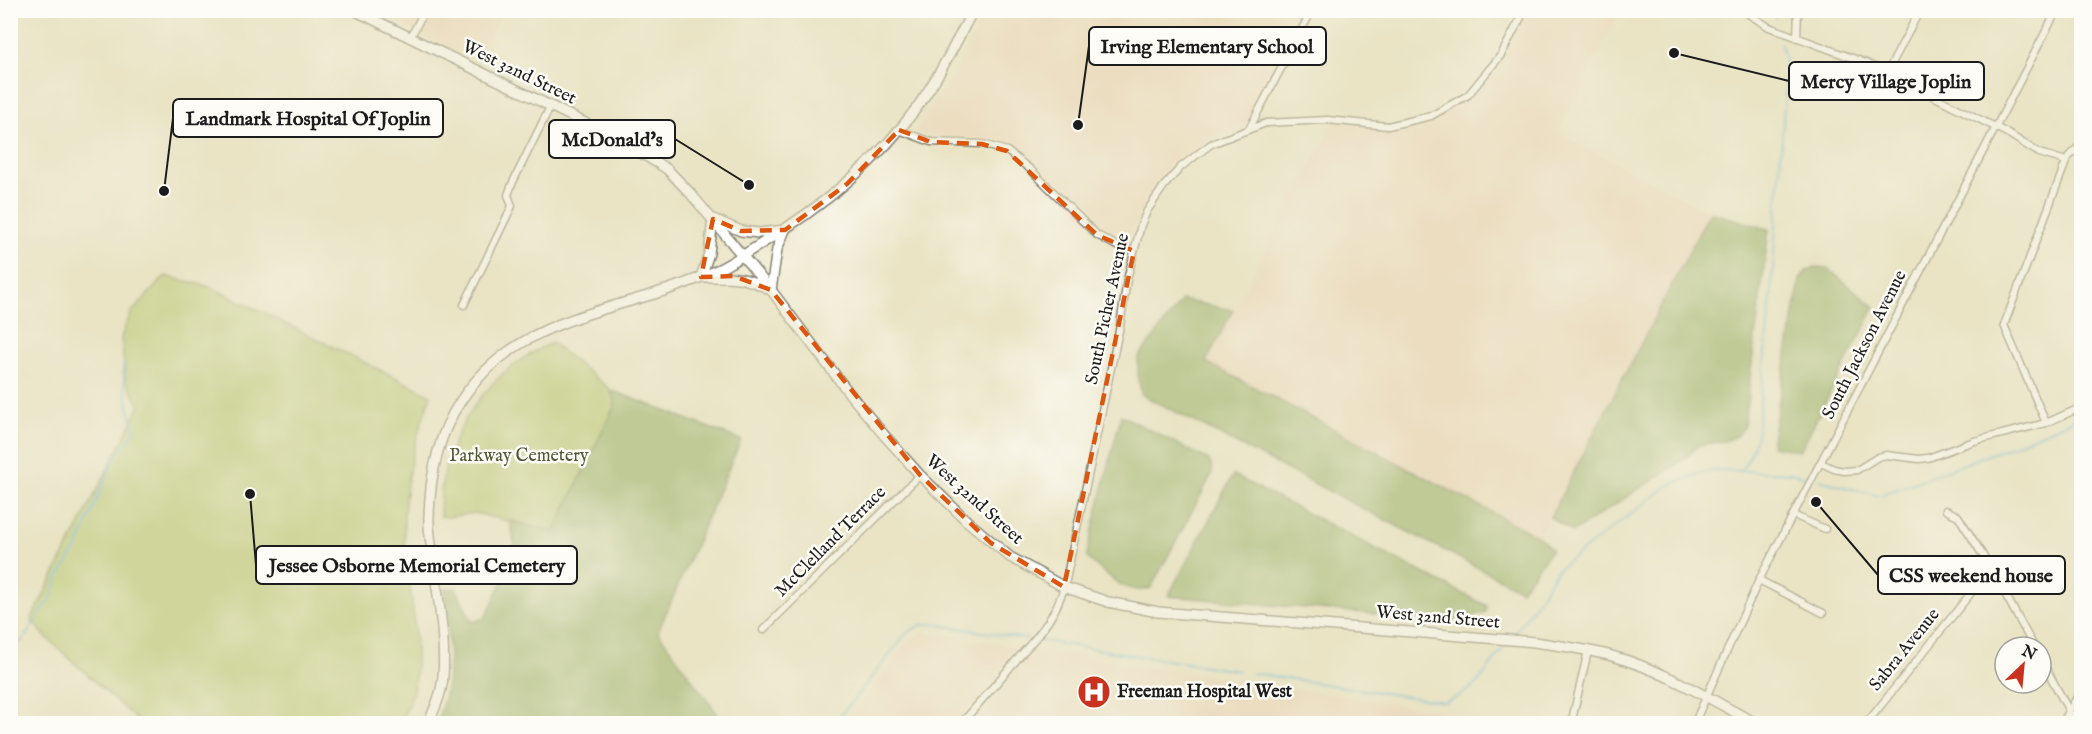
<svg xmlns="http://www.w3.org/2000/svg" width="2092" height="734" viewBox="0 0 2092 734" font-family="'IM FELL English',serif">
	<style>
		.built { fill: #efd6bc }
		.green { fill: #b1c569; stroke: #667042; stroke-width: 1.5 }
		.forest { fill: #8caa5d; stroke: #54633c; stroke-width: 1.5 }
		.lines { fill: none; stroke-linecap: round; stroke-linejoin: round }
		.stream { stroke: #5eb4da; stroke-width: 2 }
		.street-casing { stroke: #838070; stroke-width: 9 }
		.secondary-casing { stroke: #838070; stroke-width: 12 }
		.street { stroke: #fff; stroke-width: 6 }
		.secondary { stroke: #fff; stroke-width: 9 }
		.marked { fill: none; stroke: #de560d; stroke-width: 4.5; stroke-dasharray: 12 8; stroke-linejoin: round }
		.labels { text-anchor: middle; dominant-baseline: central; stroke-width: 5; stroke-linejoin: round; paint-order: stroke }
		.street-label { font-size: 18px; fill: #1c1c1c; stroke: #fdfcf7 }
		.park-label { font-size: 18px; fill: #505737; stroke: #fdfcf7 }
		.poi-label { font-size: 18px; font-weight: bold; fill: #1c1c1c; stroke: #fdfcf7; text-anchor: start }
		.leader { fill: none; stroke: #1c1c1c; stroke-width: 2 }
		.callout-dot { fill: #1c1c1c; stroke: #fdfcf7; stroke-width: 2 }
		.callout { fill: #fdfcf7; stroke: #1c1c1c; stroke-width: 2 }
		.callout-label { font-size: 20px; text-anchor: middle; font-weight: bold; fill: #1c1c1c }
	</style>
	<rect width="100%" height="100%" fill="#fdfcf7"/>
	<filter id="ink" filterUnits="userSpaceOnUse"><feTurbulence type="fractalNoise" baseFrequency=".0167" numOctaves="2"/><feDisplacementMap in="SourceGraphic" scale="12" xChannelSelector="R" yChannelSelector="G"/><feConvolveMatrix kernelMatrix="1 2 1 2 8 2 1 2 1" color-interpolation-filters="sRGB"/></filter>
	<filter id="wash" filterUnits="userSpaceOnUse"><feTurbulence type="fractalNoise" baseFrequency=".008" numOctaves="4" result="noise"/><feDisplacementMap in="SourceGraphic" scale="24" xChannelSelector="R" yChannelSelector="G"/><feGaussianBlur stdDeviation="1.35" result="paint"/><feColorMatrix in="noise" values="0 0 0 0 0 0 0 0 0 0 0 0 0 0 0 0 0 1.4 0 .05"/><feComposite in="paint" operator="in"/></filter>
	<g filter="url(#wash)">
		<rect width="100%" height="100%" fill="#eae4c5"/>
		<g class="built">
			<path d="M374,11H503L477,62Z"/>
			<path d="M987,11H1308L1249,121L1215,136L1183,159L1150,195L1128,238L1120,241L1109,238L1099,232L1026,159L1008,147L985,140L923,136L916,133L917,127L957,69Z"/>
			<path d="M1525,11H1620L1558,132L1710,212L1539,537L1206,362L1334,120L1388,126L1431,116L1468,95L1501,55Z"/>
			<path d="M922,632L1436,710L1444,723L847,724L904,645Z"/>
		</g>
		<g class="green">
			<path d="M165,276L211,287L431,395C416,437 406,471 404,516C401,573 437,677 398,723H140L45,636L31,620L140,406L126,381L121,337L131,313Z"/>
			<path d="M552,343L611,390L615,405L554,532L475,513L448,517L440,516C441,504 440,491 443,479C455,419 495,367 552,343Z"/>
		</g>
		<g class="forest">
			<path d="M1710,212L1769,229L1744,426L1738,435L1725,441L1699,445L1682,461L1573,532L1550,517Z"/>
			<path d="M1815,267L1827,268L1875,307L1800,451L1771,446L1800,279L1806,271Z"/>
			<path d="M1182,300L1233,310L1206,362L1539,537L1552,549L1521,590L1142,395L1138,379V358Z"/>
			<path d="M611,390L741,440L658,632L724,723H436C455,680 448,635 445,589L456,588L472,622L485,618L516,553L510,521L554,532L615,405Z"/>
			<path d="M1121,415L1209,460L1212,467V474L1151,588C1126,598 1103,571 1086,557Z"/>
			<path d="M1233,475L1487,606L1486,612L1456,621L1168,596Z"/>
		</g>
		<g class="lines">
			<g class="stream">
				<path d="M1774,10L1775,18"/>
				<path d="M1779,35L1780,36"/>
				<path d="M1741,471L1750,456L1757,435L1771,296L1786,79L1785,60L1781,44"/>
				<path d="M1819,480L1875,495H1881L2017,444L2082,416"/>
				<path d="M1514,634L1535,605L1557,570L1669,485L1700,473L1717,470L1791,473L1806,477"/>
				<path d="M1042,641L1239,671"/>
				<path d="M10,650L23,640L53,594L58,577L76,550L114,459L135,432C129,410 123,387 123,365"/>
				<path d="M1252,673L1444,702C1477,691 1485,673 1504,647"/>
				<path d="M832,724L847,708L906,634L920,625L933,624L1027,639"/>
			</g>
		</g>
	</g>
	<g filter="url(#ink)">
		<g class="lines">
			<defs>
				<g id="street">
					<path d="M1742,10L1769,27L1866,63L1887,73L2007,133L2039,153L2066,161"/>
					<path d="M410,38L425,10"/>
					<path d="M1797,38L1798,10"/>
					<path d="M1887,73L1920,10"/>
					<path d="M1249,129L1312,10"/>
					<path d="M899,130L931,142L982,144L1007,151L1030,169L1097,235L1117,246L1134,251"/>
					<path d="M464,305L512,206L508,195L512,184L550,107"/>
					<path d="M2046,423L2004,325L2067,159L2082,143"/>
					<path d="M1821,463L1834,469L1844,471L1857,470L1878,457L1886,455L1919,459L1928,458L1974,441L2046,423L2082,407"/>
					<path d="M1946,510L1958,516L1991,568L2034,647"/>
					<path d="M1793,515L1825,529"/>
					<path d="M1759,580L1823,613"/>
					<path d="M763,630L920,475"/>
					<path d="M2041,659L2069,711L2073,716L2082,721"/>
					<path d="M961,724L1039,634C1052,618 1061,601 1066,580L1120,326L1127,280L1141,225L1147,211L1164,186L1181,167L1211,144L1266,123L1327,120L1388,126L1431,116L1468,95L1501,55L1525,10"/>
					<path d="M1571,724L1588,651"/>
					<path d="M1694,724L1759,580L2057,10"/>
					<path d="M1866,724L1991,568"/>
					<path d="M2062,724L2082,688"/>
				</g>
				<g id="secondary">
					<path d="M354,10L589,125L641,153L667,169L691,194L771,290L849,393L884,435L920,475L967,521L1010,557L1064,587L1108,602L1158,612L1535,642C1561,646 1586,649 1612,656C1663,670 1710,699 1757,724"/>
					<path d="M713,219L741,231L759,233L785,230L777,249L771,290C741,275 734,277 701,277L709,253Z"/>
					<path d="M428,724C435,708 442,693 443,676C446,636 437,595 433,556C431,543 428,529 429,516C430,477 438,435 460,402C519,311 624,313 713,272C727,266 740,257 753,249C815,212 875,166 918,106C939,76 956,43 973,10"/>
				</g>
			</defs>
			<use href="#street" class="street-casing"/>
			<use href="#secondary" class="secondary-casing"/>
			<use href="#street" class="street"/>
			<use href="#secondary" class="secondary"/>
		</g>
	</g>
	<path d="M0 0H2092V734H0ZM899,130L931,142L982,144L1007,151L1097,235L1134,251L1064,587L991,543L920,475L771,290L734,276L701,277L713,219L741,231L785,230L847,184Z" fill="#eae4c5" fill-opacity=".55" fill-rule="evenodd"/>
	<path class="marked" d="M899,130L931,142L982,144L1007,151L1097,235L1134,251L1064,587L991,543L920,475L771,290L734,276L701,277L713,219L741,231L785,230L847,184Z"/>
	<defs>
		<symbol id="hospital-disc" viewBox="-11 -11 22 22"><circle r="9.5" fill="#c8321e" stroke="#fdfcf7"/><path d="M-5-5h3v3.5h4V-5h3V5h-3V1.5h-4V5h-3Z" fill="#fff"/></symbol>
	</defs>
	<g fill-rule="evenodd">
		<use href="#hospital-disc" x="1075" y="673" width="38" height="38"/>
	</g>
	<g class="labels">
		<g class="street-label">
			<text transform="translate(519 73) rotate(26)">West 32nd Street</text>
			<text transform="translate(1108 309) rotate(-78)">South Picher Avenue</text>
			<text transform="translate(1865 345) rotate(-63)">South Jackson Avenue</text>
			<text transform="translate(974 500) rotate(42)">West 32nd Street</text>
			<text transform="translate(831 542) rotate(-45)">McClelland Terrace</text>
			<text transform="translate(1438 618) rotate(5)">West 32nd Street</text>
			<text transform="translate(1905 650) rotate(-51)">Sabra Avenue</text>
		</g>
		<g class="park-label">
			<text x="519" y="456">Parkway Cemetery</text>
		</g>
		<g class="poi-label">
			<text x="1117" y="692">Freeman Hospital West</text>
		</g>
	</g>
	<path class="leader" d="M1078 125L1089 46M1674 53L1789 81M164 191L173 118M749 185L675 139M250 494L256 565M1816 502L1878 575"/>
	<g class="callout-dot">
		<circle cx="1078" cy="125" r="6"/>
		<circle cx="1674" cy="53" r="6"/>
		<circle cx="164" cy="191" r="6"/>
		<circle cx="749" cy="185" r="6"/>
		<circle cx="250" cy="494" r="6"/>
		<circle cx="1816" cy="502" r="6"/>
	</g>
	<g class="callout">
		<rect x="1089" y="27" width="237" height="38" rx="6"/>
		<rect x="1789" y="62" width="195" height="38" rx="6"/>
		<rect x="173" y="99" width="270" height="38" rx="6"/>
		<rect x="549" y="120" width="126" height="38" rx="6"/>
		<rect x="256" y="546" width="321" height="38" rx="6"/>
		<rect x="1878" y="556" width="187" height="38" rx="6"/>
	</g>
	<g class="callout-label">
		<text x="1207" y="53">Irving Elementary School</text>
		<text x="1886" y="88">Mercy Village Joplin</text>
		<text x="308" y="125">Landmark Hospital Of Joplin</text>
		<text x="612" y="146">McDonald's</text>
		<text x="417" y="572">Jessee Osborne Memorial Cemetery</text>
		<text x="1971" y="582">CSS weekend house</text>
	</g>
	<rect width="2092" height="734" fill="none" stroke="#fdfcf7" stroke-width="36"/>
	<g transform="translate(2023 665) rotate(26)"><circle r="28" fill="#fdfcf7" stroke="#a3a29f" stroke-width="1.5"/>
	<path d="M0-4.5L10 22L0 15L-10 22Z" fill="#c8321e"/>
	<text y="-9" font-size="16" font-weight="bold" text-anchor="middle" fill="#1c1c1c">N</text>
	</g>
</svg>
